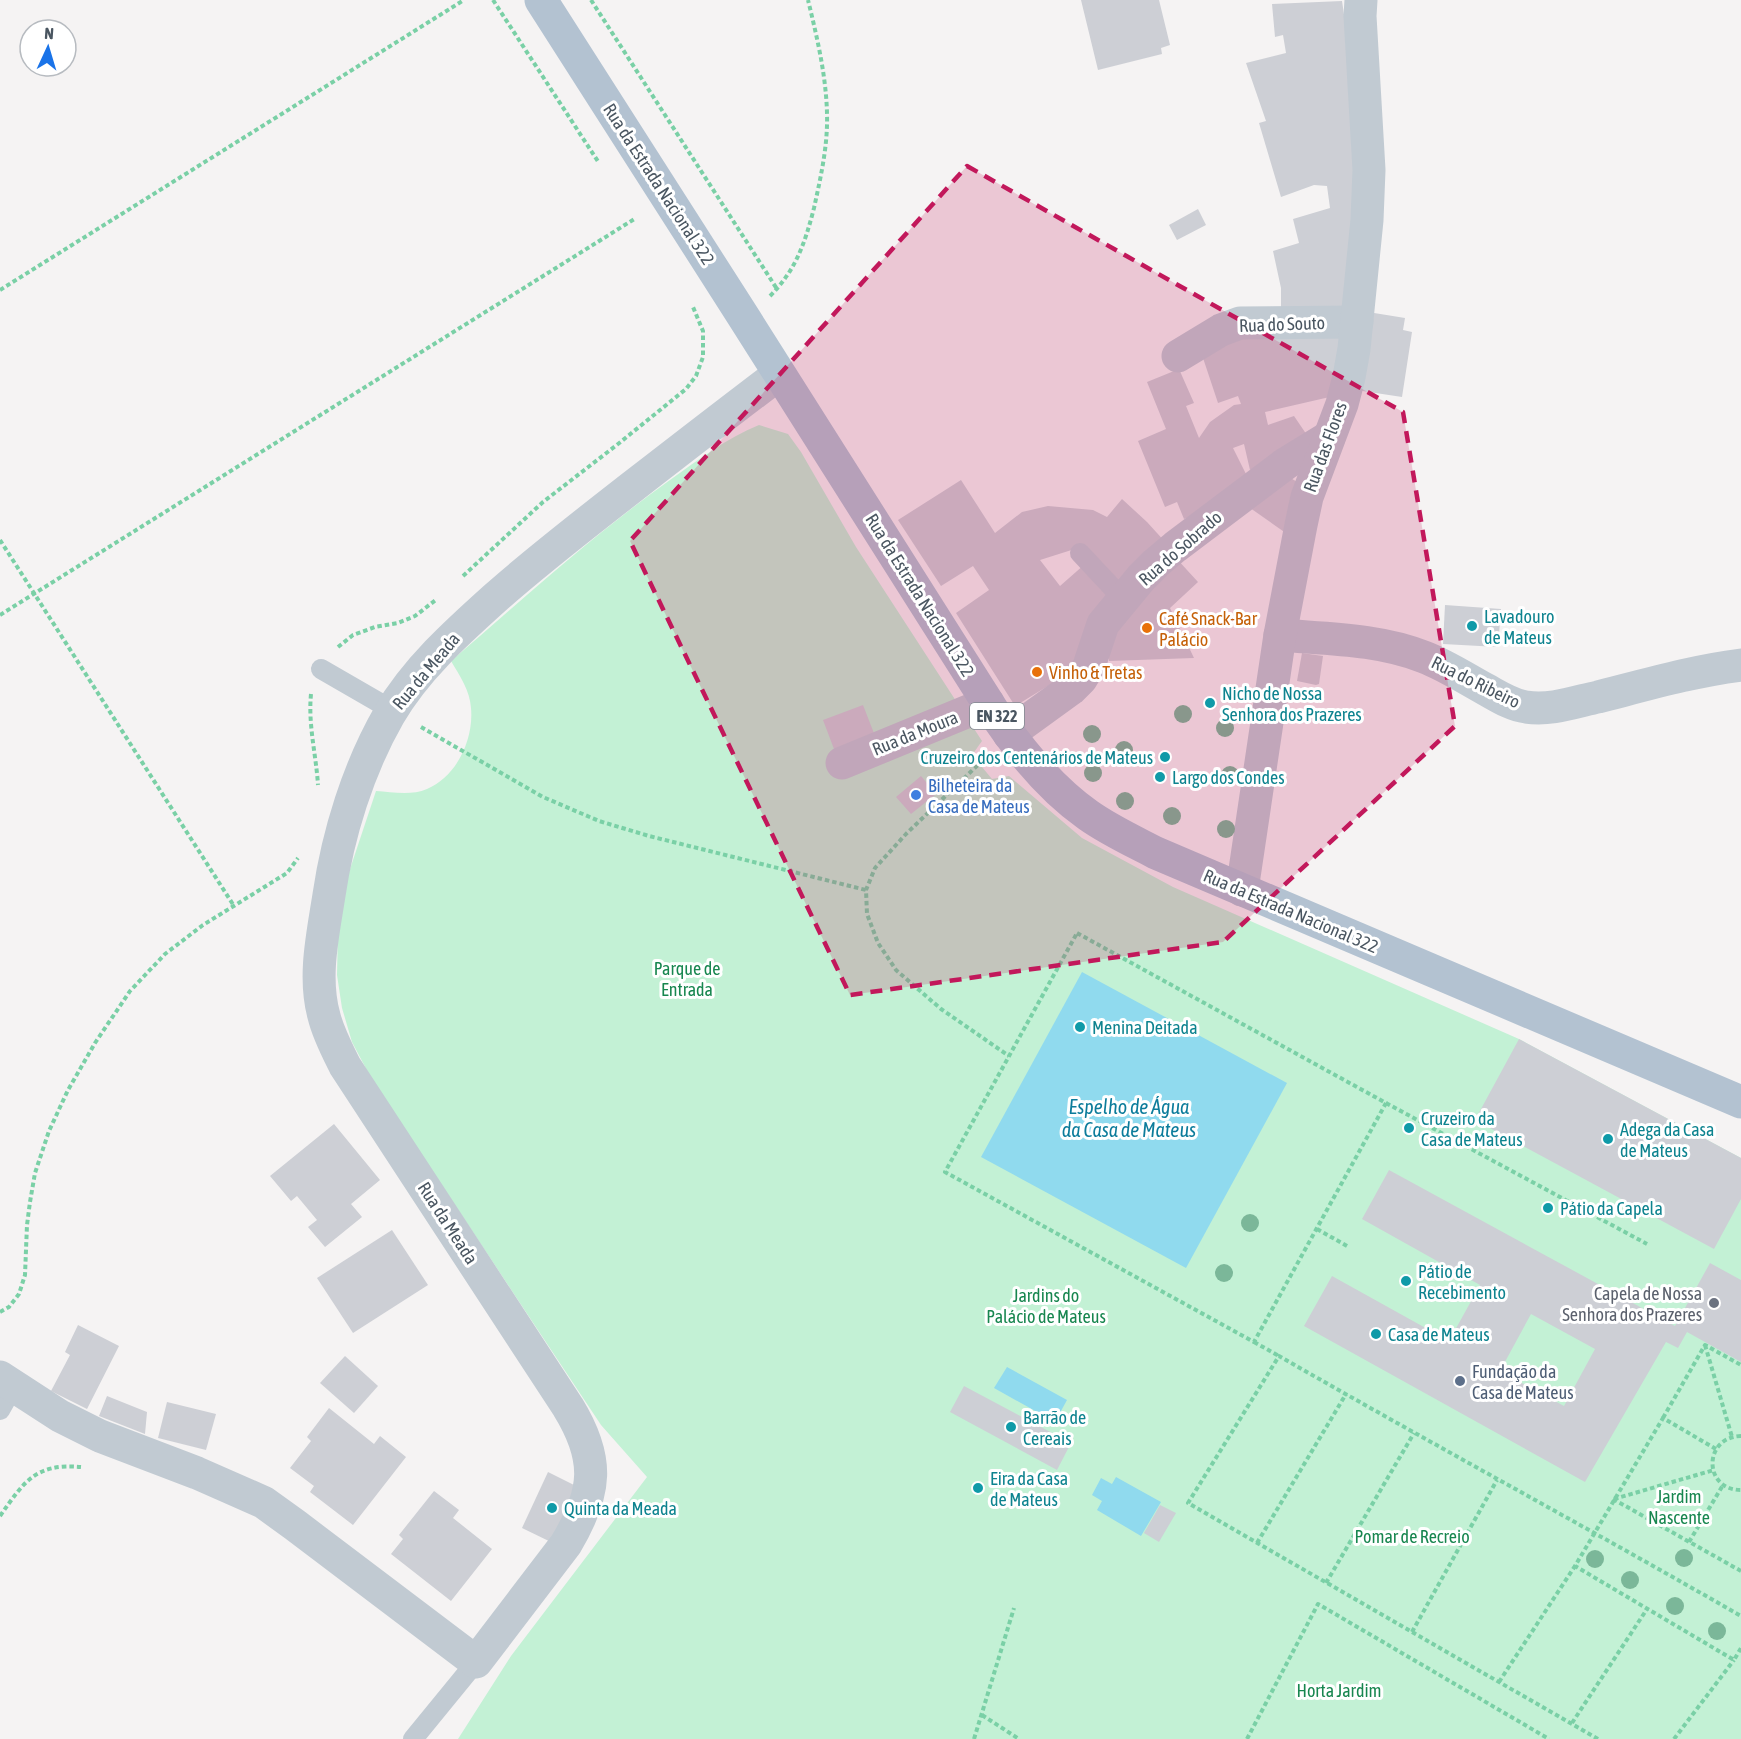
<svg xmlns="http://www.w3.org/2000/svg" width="1741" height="1739" viewBox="0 0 1741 1739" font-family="'Asap Condensed',sans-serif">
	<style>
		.green { fill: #c3f1d5 }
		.water { fill: #90daee }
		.building { fill: #cdcfd5; fill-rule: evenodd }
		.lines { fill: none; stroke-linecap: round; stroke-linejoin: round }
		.path { stroke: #7ad0a6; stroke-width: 4; stroke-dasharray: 4.5 3; stroke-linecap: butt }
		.lane { stroke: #c1cad2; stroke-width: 20 }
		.street { stroke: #c1cad2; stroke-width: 33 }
		.primary { stroke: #b3c2d1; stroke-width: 33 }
		.tree { fill: #7bb799 }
		.marked { fill: #c2185b; fill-opacity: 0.2; stroke: #c2185b; stroke-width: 4.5; stroke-dasharray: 12 8; stroke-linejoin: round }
		.culture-dot { fill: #0f9aa8; stroke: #fff; stroke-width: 2 }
		.food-dot { fill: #e8710a; stroke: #fff; stroke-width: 2 }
		.shop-dot { fill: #3f7fe0; stroke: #fff; stroke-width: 2 }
		.worship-dot { fill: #6b7280; stroke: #fff; stroke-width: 2 }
		.service-dot { fill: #5c6f8a; stroke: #fff; stroke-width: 2 }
		.labels { text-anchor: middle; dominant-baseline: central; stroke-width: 6; stroke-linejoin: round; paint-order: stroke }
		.shield { fill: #fff; stroke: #808990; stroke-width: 1.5 }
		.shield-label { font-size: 16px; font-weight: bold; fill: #4a5661 }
		.street-label { font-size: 18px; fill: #4a5661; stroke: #fff }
		.culture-label { font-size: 18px; fill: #0d838f; stroke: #fff; text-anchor: start }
		.food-label { font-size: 18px; fill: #c56008; stroke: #fff; text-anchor: start }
		.shop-label { font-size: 18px; fill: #366cbe; stroke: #fff; text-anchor: start }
		.park-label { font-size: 18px; fill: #17864f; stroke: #fff }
		.worship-label { font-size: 18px; fill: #5b616d; stroke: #fff; text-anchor: end }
		.service-label { font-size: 18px; fill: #4e5e75; stroke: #fff; text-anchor: start }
		.water-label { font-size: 20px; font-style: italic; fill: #0c7c9b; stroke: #fff }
	</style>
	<rect width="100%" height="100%" fill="#f5f3f3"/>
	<path class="green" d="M759,425L788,434L801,452L856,547L982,741L972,755L992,779L1009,776L1082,838L1173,887L1519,1039L1741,1158V1739H458L511,1656L647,1477L601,1425L372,1080L352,1042L342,1008L337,975L338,929L347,878L376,791C392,792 411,796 427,789C456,777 474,740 471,708C470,691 460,676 451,661C523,599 593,535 670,480C698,460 727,438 759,425Z"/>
	<g class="water">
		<path d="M1082,972L1287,1083L1186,1268L981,1157Z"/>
		<path d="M1007,1367L1067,1400L1055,1422L994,1388Z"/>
		<path d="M1116,1477L1161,1502L1141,1536L1097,1510L1102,1501L1092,1495L1101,1478L1112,1484Z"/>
	</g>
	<g class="building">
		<path d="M1081,0H1159L1170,45L1161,48L1162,54L1098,70Z"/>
		<path d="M1342,1L1364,149L1347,320L1281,319V288L1273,251L1299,243L1293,219L1330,208L1327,186L1314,185L1281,197L1259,123L1266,121L1246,63L1286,53L1283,35L1275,37L1272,4Z"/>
		<path d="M1198,209L1206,225L1177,240L1169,225Z"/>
		<path d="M1368,312L1405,318L1403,330L1412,332L1402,397L1356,390Z"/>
		<path d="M1349,333L1334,396L1265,412L1268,425L1294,416L1311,441L1250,470L1244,444L1233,448L1252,486L1225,503L1184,519L1177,502L1165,507L1138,441L1166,429L1147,382L1179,369L1194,403L1186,406L1199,438L1210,422L1234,405L1241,404L1238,396L1218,403L1200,349L1219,339Z"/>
		<path d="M1281,472L1302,485L1290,536L1243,503Z"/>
		<path d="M961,480L995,533L1022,512L1048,506L1093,510L1107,517L1122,499L1147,522L1167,544L1119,588L1081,547L1040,560L1060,586L1085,564L1113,604L1061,678L1015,706L956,613L989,590L973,566L941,586L898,520Z"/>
		<path d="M1176,558L1198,582L1170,608L1194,658L1109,661L1108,621Z"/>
		<path d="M1445,605L1501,609L1498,647L1443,644Z"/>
		<path d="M1302,653L1323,656L1319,684L1316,685L1297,681Z"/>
		<path d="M863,705L877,741L837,757L823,720Z"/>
		<path d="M921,776L936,794L911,814L896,797Z"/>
		<path d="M1519,1039L1741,1158V1199L1714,1249L1475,1120Z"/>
		<path d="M334,1124L380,1180L351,1204L362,1217L325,1247L308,1227L317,1220L297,1196L291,1201L270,1176Z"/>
		<path d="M1389,1170L1675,1326L1710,1263L1741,1280V1362L1687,1332L1678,1348L1666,1342L1585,1482L1304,1326L1332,1276L1449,1341L1480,1285L1362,1219ZM1531,1314L1595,1349L1564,1406L1500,1371Z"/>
		<path d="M392,1230L428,1285L353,1333L317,1278Z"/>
		<path d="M78,1325L119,1346L87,1409L51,1391L70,1355L65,1352Z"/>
		<path d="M345,1356L378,1386L354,1413L320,1383Z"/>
		<path d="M964,1386L1071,1443L1057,1470L950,1412Z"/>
		<path d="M107,1396L147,1412L145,1434L99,1416Z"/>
		<path d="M167,1402L216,1414L206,1450L158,1438Z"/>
		<path d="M329,1408L374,1444L380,1436L406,1457L353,1525L310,1492L314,1486L290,1468L311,1441L307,1437Z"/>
		<path d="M548,1472L582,1489L555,1544L522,1528Z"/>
		<path d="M434,1491L459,1510L453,1518L492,1549L451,1601L391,1554L403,1539L399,1535Z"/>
		<path d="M1160,1505L1176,1513L1159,1542L1144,1533Z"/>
	</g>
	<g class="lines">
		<g class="path">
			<path d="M493,0L599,163"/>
			<path d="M591,0L777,289"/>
			<path d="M0,290L464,0"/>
			<path d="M770,296C796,270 805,243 814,208C821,176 828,145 827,113C826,75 817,37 808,0"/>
			<path d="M0,540L234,906"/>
			<path d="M463,576L543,502L618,444L686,389L696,376L703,357V331L693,307"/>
			<path d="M0,615L636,218"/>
			<path d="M338,647L353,635L375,627L398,623L415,616L437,599"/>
			<path d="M311,694C308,725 316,754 318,785"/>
			<path d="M421,727L543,797L599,821L649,836L866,890"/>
			<path d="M983,760L906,834L875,868L866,890L867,914L878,943L896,970L941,1009L1009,1056"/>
			<path d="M1077,933L1386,1103L1254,1342L945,1172Z"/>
			<path d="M1386,1103L1647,1244"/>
			<path d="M1317,1229L1347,1246"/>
			<path d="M0,1312L9,1307L19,1294L25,1275L27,1225L30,1202L35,1173L49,1131L68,1090L95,1043L130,991L165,954L203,925L287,873L298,858"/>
			<path d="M1254,1342L1279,1356"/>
			<path d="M1705,1345L1732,1437"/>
			<path d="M1663,1418L1705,1345L1741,1365"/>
			<path d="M1741,1436C1703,1437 1703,1490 1741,1490"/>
			<path d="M1716,1449L1663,1418L1575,1566L1734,1660L1741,1648"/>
			<path d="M1613,1499L1741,1571"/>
			<path d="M1614,1499L1714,1470"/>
			<path d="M0,1516C24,1482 35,1463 81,1467"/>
			<path d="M1689,1542L1723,1485"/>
			<path d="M1257,1543L1346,1394"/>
			<path d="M1326,1583L1414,1433"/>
			<path d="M1412,1632L1497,1480"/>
			<path d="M1499,1682L1575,1566"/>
			<path d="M982,1715L1019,1739"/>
			<path d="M1572,1723L1647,1609"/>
			<path d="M974,1739L1014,1608"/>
			<path d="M1247,1739L1318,1604L1549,1739"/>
			<path d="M1598,1739L1188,1503L1279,1356C1432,1444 1588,1528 1741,1616"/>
			<path d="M1674,1739L1734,1660"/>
		</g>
		<g class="lane">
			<path d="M1080,553L1123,599"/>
			<path d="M321,669L392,710"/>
			<path d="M0,1410L14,1385"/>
			<path d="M413,1739L476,1662"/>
		</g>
		<g class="street">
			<path d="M1178,356L1221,330L1240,323L1357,322"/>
			<path d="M1280,635C1328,639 1379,639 1424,657C1445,665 1465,678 1485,689C1498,696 1511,705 1526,707C1550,711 1575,702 1598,697C1645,685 1693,671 1741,665"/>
			<path d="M1009,734L1071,689L1081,679L1089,666L1103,624L1141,578L1156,563L1175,547L1285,464L1329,437"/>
			<path d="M842,763L988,703"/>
			<path d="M1242,890L1280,635L1301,525L1307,497L1342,404L1349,377L1354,349L1367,220L1369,170L1360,16L1361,0"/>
			<path d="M0,1377L60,1416L100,1436L197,1473L263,1502L295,1525L476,1662L566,1544C597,1492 600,1459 568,1407L345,1066C337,1050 328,1033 324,1016C313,977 323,934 329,895C338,834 358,769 389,715C415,670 456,633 495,598C539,559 586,523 632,487C681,449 730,411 779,374"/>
		</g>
		<path class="primary" d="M541,0L743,316L995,714C1020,751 1051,789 1088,815C1109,830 1133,841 1156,853L1741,1102"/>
	</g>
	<g class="tree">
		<circle cx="1183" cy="714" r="9"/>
		<circle cx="1225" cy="728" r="9"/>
		<circle cx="1092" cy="734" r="9"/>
		<circle cx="1124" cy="750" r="9"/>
		<circle cx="1093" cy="773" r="9"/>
		<circle cx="1230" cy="775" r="9"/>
		<circle cx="1125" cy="801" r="9"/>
		<circle cx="1172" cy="816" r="9"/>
		<circle cx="1226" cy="829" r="9"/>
		<circle cx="1250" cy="1223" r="9"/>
		<circle cx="1224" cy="1273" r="9"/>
		<circle cx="1684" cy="1558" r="9"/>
		<circle cx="1595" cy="1559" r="9"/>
		<circle cx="1630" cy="1580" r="9"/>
		<circle cx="1675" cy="1606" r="9"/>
		<circle cx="1717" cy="1631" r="9"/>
	</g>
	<path class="marked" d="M967,166L1403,412L1455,726L1223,942L850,995L630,541Z"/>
	<g class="culture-dot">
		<circle cx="1472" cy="626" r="6"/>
		<circle cx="1210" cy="703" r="6"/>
		<circle cx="1165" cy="757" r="6"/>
		<circle cx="1160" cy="777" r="6"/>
		<circle cx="1080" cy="1027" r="6"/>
		<circle cx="1409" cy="1128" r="6"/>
		<circle cx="1608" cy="1139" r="6"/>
		<circle cx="1548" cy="1208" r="6"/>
		<circle cx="1406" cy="1281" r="6"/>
		<circle cx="1376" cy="1334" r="6"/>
		<circle cx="1011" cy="1427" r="6"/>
		<circle cx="978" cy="1488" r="6"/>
		<circle cx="552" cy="1508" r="6"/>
	</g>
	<g class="food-dot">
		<circle cx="1147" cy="628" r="6"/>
		<circle cx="1037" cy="672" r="6"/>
	</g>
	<circle class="shop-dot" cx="916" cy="795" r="6"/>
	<circle class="worship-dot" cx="1714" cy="1303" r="6"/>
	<circle class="service-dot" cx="1460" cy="1381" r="6"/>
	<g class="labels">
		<rect class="shield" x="970" y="703" width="54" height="26" rx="4.5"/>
		<g class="shield-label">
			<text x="997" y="716">EN 322</text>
		</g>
		<g class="street-label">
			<text transform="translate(659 184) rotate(57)">Rua da Estrada Nacional 322</text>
			<text transform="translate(1282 324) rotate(-2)">Rua do Souto</text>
			<text transform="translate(1325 447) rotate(-70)">Rua das Flores</text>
			<text transform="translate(1180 548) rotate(-41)">Rua do Sobrado</text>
			<text transform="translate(920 595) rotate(58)">Rua da Estrada Nacional 322</text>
			<text transform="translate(426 671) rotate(-50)">Rua da Meada</text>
			<text transform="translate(1476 682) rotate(26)">Rua do Ribeiro</text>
			<text transform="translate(915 733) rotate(-22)">Rua da Moura</text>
			<text transform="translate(1291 911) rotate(23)">Rua da Estrada Nacional 322</text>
			<text transform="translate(448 1223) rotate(57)">Rua da Meada</text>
		</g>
		<g class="culture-label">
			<text x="1484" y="616">Lavadouro<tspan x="1484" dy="21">de Mateus</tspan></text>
			<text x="1222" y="693">Nicho de Nossa<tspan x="1222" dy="21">Senhora dos Prazeres</tspan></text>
			<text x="1153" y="757" text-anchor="end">Cruzeiro dos Centenários de Mateus</text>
			<text x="1172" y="777">Largo dos Condes</text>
			<text x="1092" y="1027">Menina Deitada</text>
			<text x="1421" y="1118">Cruzeiro da<tspan x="1421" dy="21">Casa de Mateus</tspan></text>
			<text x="1620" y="1129">Adega da Casa<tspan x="1620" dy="21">de Mateus</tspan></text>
			<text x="1560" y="1208">Pátio da Capela</text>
			<text x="1418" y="1271">Pátio de<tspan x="1418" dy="21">Recebimento</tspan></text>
			<text x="1388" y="1334">Casa de Mateus</text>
			<text x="1023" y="1417">Barrão de<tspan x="1023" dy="21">Cereais</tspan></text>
			<text x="990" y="1478">Eira da Casa<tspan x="990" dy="21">de Mateus</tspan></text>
			<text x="564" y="1508">Quinta da Meada</text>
		</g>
		<g class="food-label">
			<text x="1159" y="618">Café Snack-Bar<tspan x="1159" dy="21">Palácio</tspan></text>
			<text x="1049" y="672">Vinho &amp; Tretas</text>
		</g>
		<g class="shop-label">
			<text x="928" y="785">Bilheteira da<tspan x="928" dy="21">Casa de Mateus</tspan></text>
		</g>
		<g class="park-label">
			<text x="687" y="968">Parque de<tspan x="687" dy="21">Entrada</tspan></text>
			<text x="1046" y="1295">Jardins do<tspan x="1046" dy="21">Palácio de Mateus</tspan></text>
			<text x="1679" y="1496">Jardim<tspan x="1679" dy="21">Nascente</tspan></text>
			<text x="1412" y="1536">Pomar de Recreio</text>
			<text x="1339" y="1690">Horta Jardim</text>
		</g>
		<g class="worship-label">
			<text x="1702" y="1293">Capela de Nossa<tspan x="1702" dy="21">Senhora dos Prazeres</tspan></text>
		</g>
		<g class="service-label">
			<text x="1472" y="1371">Fundação da<tspan x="1472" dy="21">Casa de Mateus</tspan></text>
		</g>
		<g class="water-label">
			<text x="1129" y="1106">Espelho de Água<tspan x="1129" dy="23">da Casa de Mateus</tspan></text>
		</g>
	</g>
	<g transform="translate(48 48) rotate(4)"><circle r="28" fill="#ffffff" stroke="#b7bbc0" stroke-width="1.5"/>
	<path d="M0-4.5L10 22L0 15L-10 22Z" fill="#1a73e8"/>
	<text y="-9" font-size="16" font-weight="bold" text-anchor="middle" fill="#4a5661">N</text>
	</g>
</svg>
